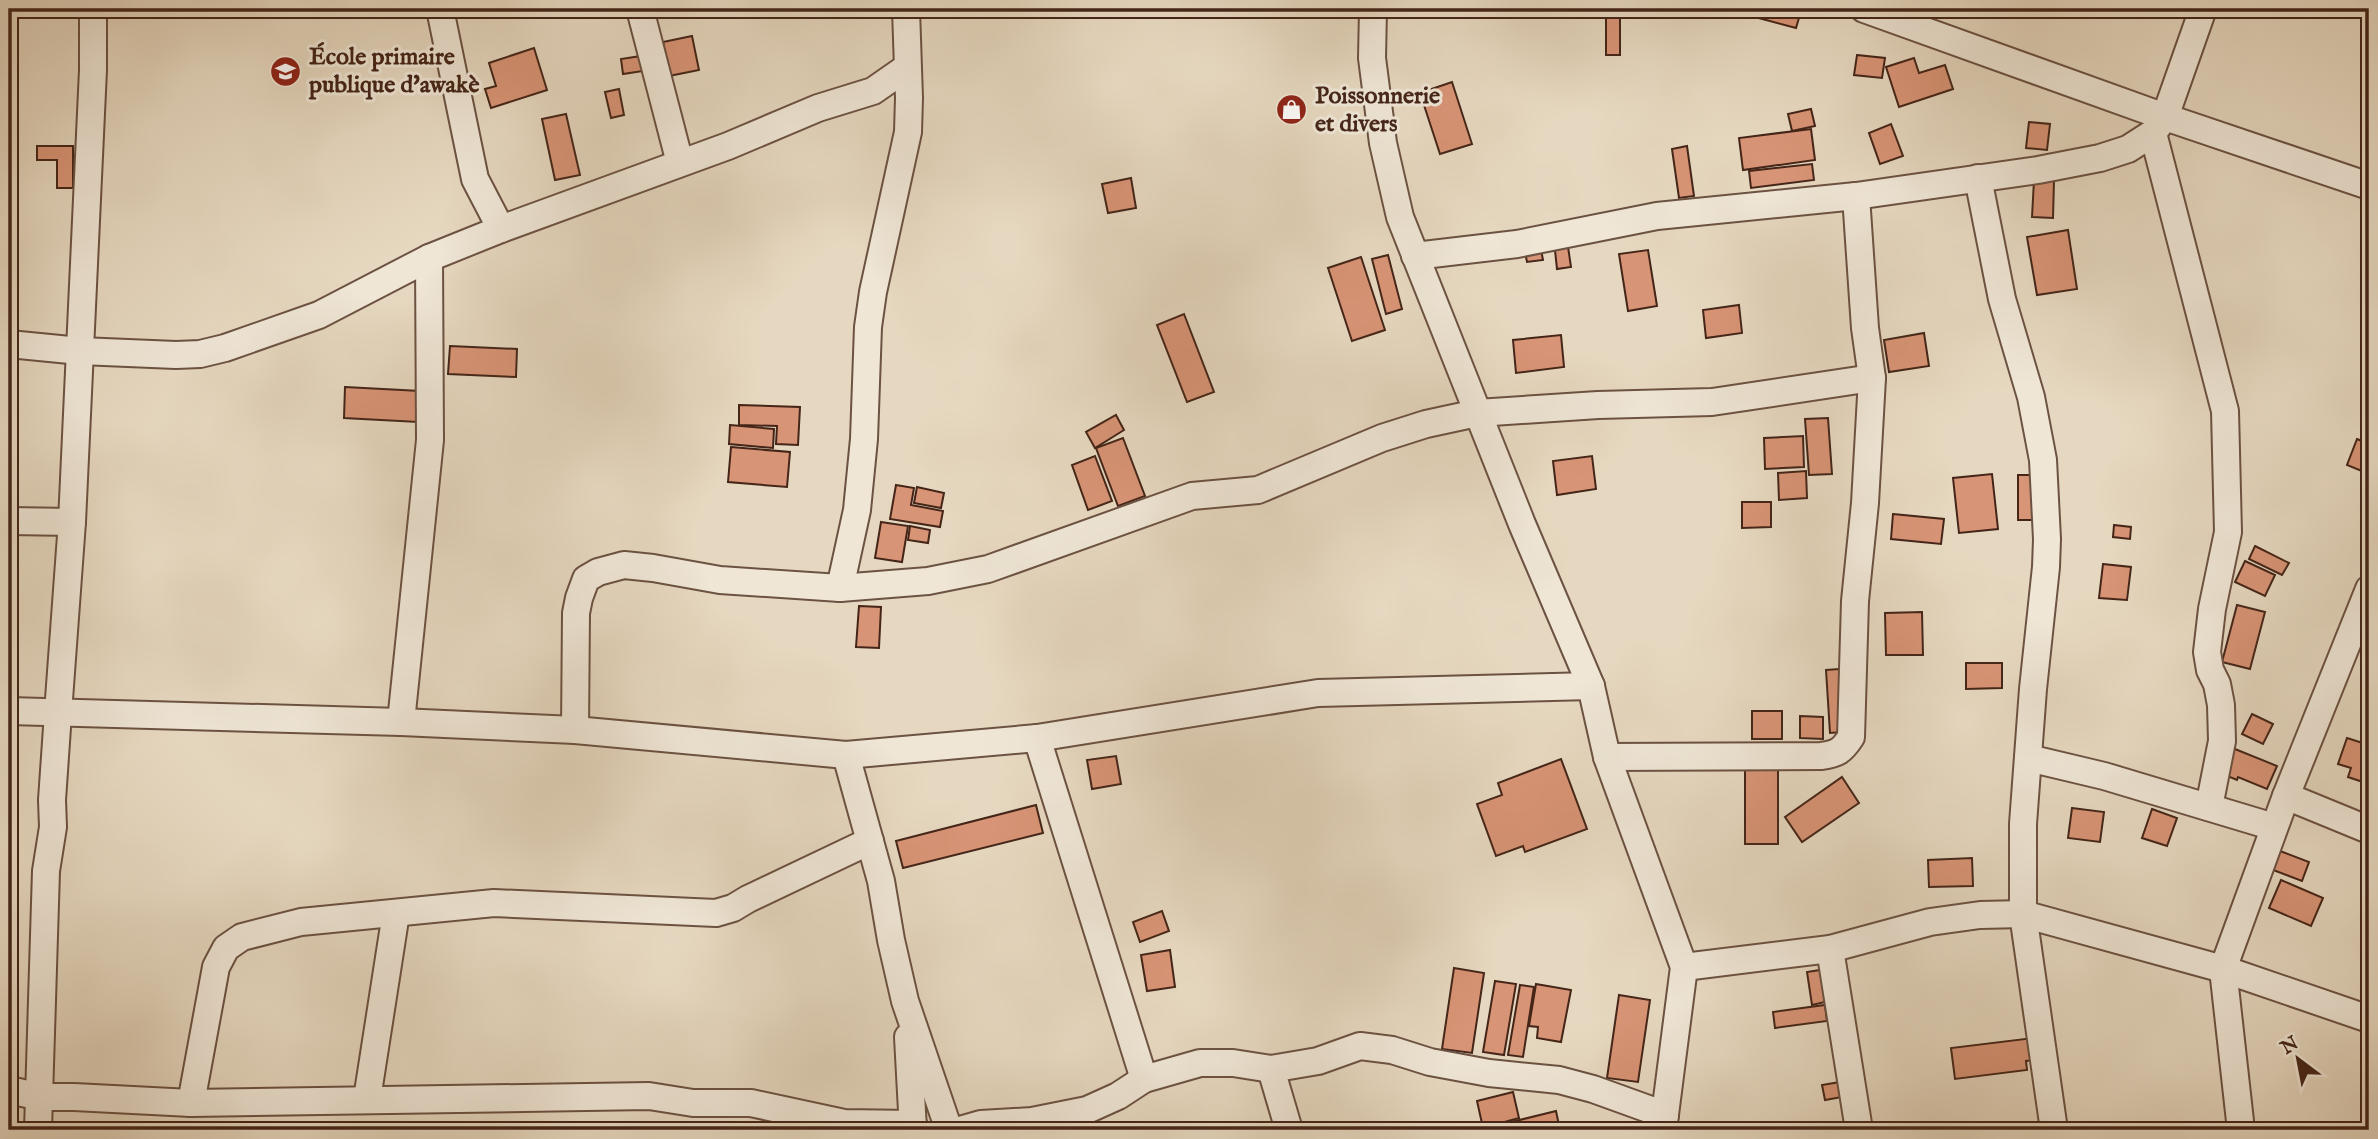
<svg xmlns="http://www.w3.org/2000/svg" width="2378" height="1139" viewBox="0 0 2378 1139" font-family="'IM FELL English',serif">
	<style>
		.building { fill: #d89476; stroke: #442518; stroke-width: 2 }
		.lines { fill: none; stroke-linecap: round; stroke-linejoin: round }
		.minor-casing { stroke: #6c5242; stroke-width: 30 }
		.minor { stroke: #efe6d6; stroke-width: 26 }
		.labels { text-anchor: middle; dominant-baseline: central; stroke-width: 6; stroke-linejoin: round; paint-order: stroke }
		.poi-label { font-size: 24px; font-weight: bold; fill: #442518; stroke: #efe6d6; text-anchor: start }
	</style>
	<rect width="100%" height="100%" fill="#e6d8c0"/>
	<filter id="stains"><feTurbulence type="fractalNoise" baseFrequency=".00286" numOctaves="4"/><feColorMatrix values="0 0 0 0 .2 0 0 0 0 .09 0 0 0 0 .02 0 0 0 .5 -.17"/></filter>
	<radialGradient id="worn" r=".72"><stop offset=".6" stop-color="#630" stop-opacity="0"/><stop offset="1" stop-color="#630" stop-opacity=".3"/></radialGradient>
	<g class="building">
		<path d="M1753,9H1792L1801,11L1796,28L1751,16Z"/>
		<rect x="1606" y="13" width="14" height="42"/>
		<path d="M692,36L699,70L669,76L663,42Z"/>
		<path d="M534,48L547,90L491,108L485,89L496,86L489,63Z"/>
		<path d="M1857,55L1885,58L1882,78L1854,75Z"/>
		<path d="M641,56L643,71L623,74L621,59Z"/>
		<path d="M1914,58L1919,73L1945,65L1953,89L1899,107L1886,67Z"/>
		<path d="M1452,82L1472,144L1440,154L1420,93Z"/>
		<path d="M619,89L624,115L611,118L605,92Z"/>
		<path d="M1811,109L1815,126L1792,131L1788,114Z"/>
		<path d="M566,114L580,175L555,180L542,119Z"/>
		<path d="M2029,122L2050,124L2047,150L2026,148Z"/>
		<path d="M1891,124L1903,156L1880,164L1869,133Z"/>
		<path d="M1811,129L1815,160L1743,170L1739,138Z"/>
		<path d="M37,146H73V188H57V160H37Z"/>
		<path d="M1687,146L1694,196L1679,198L1672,149Z"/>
		<path d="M1812,164L1814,180L1751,188L1749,171Z"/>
		<path d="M1131,178L1136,208L1108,213L1102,184Z"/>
		<path d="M2034,180L2054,181L2053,218L2032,217Z"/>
		<path d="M2068,230L2077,289L2037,295L2027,237Z"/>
		<path d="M1567,240L1571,267L1557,269L1554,241Z"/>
		<path d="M1540,244L1543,260L1527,262L1524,247Z"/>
		<path d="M1648,250L1657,306L1628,311L1619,254Z"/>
		<path d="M1388,255L1402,309L1386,314L1372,259Z"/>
		<path d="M1361,257L1385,330L1352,341L1328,268Z"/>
		<path d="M1739,305L1742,333L1706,338L1703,310Z"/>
		<path d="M1184,314L1214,392L1187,402L1157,325Z"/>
		<path d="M1924,333L1929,366L1889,372L1884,340Z"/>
		<path d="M1561,335L1564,367L1516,373L1513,340Z"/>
		<path d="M450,346L517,349L516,377L448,374Z"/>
		<path d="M345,387L420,391L418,422L344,418Z"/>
		<path d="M739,405L800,407L798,445L776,444L777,426L739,425Z"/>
		<path d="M1116,415L1124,430L1095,448L1086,432Z"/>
		<path d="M1828,418L1832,474L1809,475L1805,419Z"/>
		<path d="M730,425L774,429L773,448L729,444Z"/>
		<path d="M1803,436L1804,467L1765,469L1764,438Z"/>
		<path d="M1123,438L1145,496L1118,506L1096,448Z"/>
		<path d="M2357,439L2369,444V474L2347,465Z"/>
		<path d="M731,447L790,452L787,487L728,482Z"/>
		<path d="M1095,456L1112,501L1088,510L1072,465Z"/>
		<path d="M1592,456L1596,489L1557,495L1553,461Z"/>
		<path d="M1806,471L1807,498L1779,500L1778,473Z"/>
		<path d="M1992,474L1998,529L1959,533L1953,478Z"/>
		<rect x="2018" y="475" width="17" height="45"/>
		<path d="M896,485L914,488L911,505L943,511L940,527L890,519Z"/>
		<path d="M917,487L944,493L941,508L914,503Z"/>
		<path d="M1742,502H1771V527L1742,528Z"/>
		<path d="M1893,514L1944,519L1941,544L1891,539Z"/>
		<path d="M881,522L908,526L902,562L875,558Z"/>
		<path d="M2114,525L2131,527L2130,539L2113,537Z"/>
		<path d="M910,526L930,530L928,543L908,540Z"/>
		<path d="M2255,546L2289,563L2282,575L2249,559Z"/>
		<path d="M2245,561L2275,575L2265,596L2235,582Z"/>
		<path d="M2103,564L2131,567L2127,600L2099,598Z"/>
		<path d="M2237,605L2265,612L2250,669L2222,662Z"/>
		<path d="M859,606L881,607L879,648L856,647Z"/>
		<path d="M1922,612L1923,655H1886L1885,613Z"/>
		<path d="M1966,663H2002V688L1966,689Z"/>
		<path d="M1839,669L1842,732L1830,733L1826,670Z"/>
		<rect x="1752" y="711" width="30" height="28"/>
		<path d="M2252,714L2273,724L2263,744L2242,734Z"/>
		<path d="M1800,716L1823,717V739L1800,738Z"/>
		<path d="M2347,738L2369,745V784L2348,777L2351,768L2338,764Z"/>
		<path d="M2230,747L2277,766L2267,789L2238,777L2237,780L2220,773Z"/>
		<path d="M1116,756L1121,784L1092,789L1087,760Z"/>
		<path d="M1561,759L1587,829L1525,852L1523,846L1496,856L1477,804L1502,795L1498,783Z"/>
		<rect x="1745" y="770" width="33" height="74"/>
		<path d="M1842,777L1859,803L1802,842L1785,817Z"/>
		<path d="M1036,805L1043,833L903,868L896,841Z"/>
		<path d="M2072,808L2104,812L2100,842L2068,838Z"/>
		<path d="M2152,809L2177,818L2167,846L2142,838Z"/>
		<path d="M2280,851L2309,862L2302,881L2273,870Z"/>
		<path d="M1972,858L1973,886L1929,887L1928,860Z"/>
		<path d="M2281,880L2323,898L2311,926L2269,908Z"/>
		<path d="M1162,911L1169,931L1140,942L1133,922Z"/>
		<path d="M1170,950L1175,987L1147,991L1141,955Z"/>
		<path d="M1454,968L1484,973L1472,1053L1442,1049Z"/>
		<path d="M1820,970L1825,1002L1812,1005L1807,972Z"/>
		<path d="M1495,981L1516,984L1504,1055L1483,1052Z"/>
		<path d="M1536,984L1571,990L1561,1042L1537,1038L1538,1027L1529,1026Z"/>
		<path d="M1520,985L1534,987L1523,1057L1508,1055Z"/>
		<path d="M1619,995L1650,1000L1638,1082L1607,1078Z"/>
		<path d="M1825,1005L1827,1021L1775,1028L1773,1012Z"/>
		<path d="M2033,1038L2036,1060L2026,1061L2027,1070L1955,1079L1951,1048Z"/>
		<path d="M1840,1082L1842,1097L1825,1100L1822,1085Z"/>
		<path d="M1513,1092L1519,1118L1483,1128L1477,1101Z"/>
		<path d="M1556,1111L1560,1130H1488L1487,1128Z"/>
		<path d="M1615,1123L1643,1124L1642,1130H1615Z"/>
	</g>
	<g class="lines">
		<defs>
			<g id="minor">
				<path d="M440,9L475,179L501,229"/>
				<path d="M640,9L680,163"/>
				<path d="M1373,9L1372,58L1383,143L1400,217L1522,524L1591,686L1607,757L1684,967L1663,1130"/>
				<path d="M1864,9L2165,117L2369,186"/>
				<path d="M2153,133L2225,411L2228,532L2212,609L2207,652L2210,670L2217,684L2221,705L2222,741L2209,807"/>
				<path d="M1978,178L2002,299L2031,397L2043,460L2047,539L2046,567L2033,689L2023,824V914L2054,1130"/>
				<path d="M1415,256L1517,244L1657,216L1856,196L2038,170L2100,158L2128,149L2153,133L2165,117L2203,9"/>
				<path d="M9,344L80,351L176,355L200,354L225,348L319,315L429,258L501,229L728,146L818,108L873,91L906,68"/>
				<path d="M9,521L72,522"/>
				<path d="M840,588L857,510L864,439L868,327L873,292L908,132L909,98L906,9"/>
				<path d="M9,711L401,722L575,730L846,755L1037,738L1318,693L1591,686"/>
				<path d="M401,722L430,440L429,258"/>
				<path d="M575,730L576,613L579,598L586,579L598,572L624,565L653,568L720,580L840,588L928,581L988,569L1192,496L1258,490L1382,438L1426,424L1477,413L1598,405L1712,402L1872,378"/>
				<path d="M1037,738L1144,1079"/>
				<path d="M846,755L881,881L891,940L905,1001L949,1130"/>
				<path d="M1607,757L1821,756C1837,754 1842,751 1851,737L1855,601L1865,503L1872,378L1865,328L1856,196"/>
				<path d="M2028,758L2104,776L2274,827"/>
				<path d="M2286,796L2369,830"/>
				<path d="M1830,949L1859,1130"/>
				<path d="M1684,967L1830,949L1930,922L1980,915L2023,914L2223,969L2369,1019"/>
				<path d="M908,1037L913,1130"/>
				<path d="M1271,1069L1289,1130"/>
				<path d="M9,1090L41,1097H74L191,1103L649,1096L693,1103H751L844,1123L913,1124"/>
				<path d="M367,1099L396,913"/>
				<path d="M191,1103L216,967L226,948L242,937L301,922L494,903L716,913L733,908L748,899L870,841"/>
				<path d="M38,1130L46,871L53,827L52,800L58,713L72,522L93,70V9"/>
				<path d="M960,1130L981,1124L1032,1121L1087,1110L1118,1096L1144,1079L1200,1063H1233L1271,1069L1318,1061L1360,1046L1392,1050L1430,1062L1489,1073L1559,1080L1593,1089L1665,1115"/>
				<path d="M2241,1130L2223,969L2286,796L2369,589"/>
			</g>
		</defs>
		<use href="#minor" class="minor-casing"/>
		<use href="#minor" class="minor"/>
	</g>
	<defs>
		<symbol id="school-disc" viewBox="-11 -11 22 22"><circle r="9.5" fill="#8f2418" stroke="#efe6d6"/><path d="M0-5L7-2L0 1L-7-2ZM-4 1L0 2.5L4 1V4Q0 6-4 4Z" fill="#fff"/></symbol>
		<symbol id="shop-disc" viewBox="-11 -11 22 22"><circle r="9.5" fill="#8f2418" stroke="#efe6d6"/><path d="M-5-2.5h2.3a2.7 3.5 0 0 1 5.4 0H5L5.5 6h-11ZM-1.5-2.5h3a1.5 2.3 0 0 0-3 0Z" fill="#fff"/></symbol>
	</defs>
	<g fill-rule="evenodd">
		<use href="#school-disc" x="268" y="54" width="35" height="35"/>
		<use href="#shop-disc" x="1274" y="92" width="35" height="35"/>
	</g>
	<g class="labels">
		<g class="poi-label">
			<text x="309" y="57">École primaire<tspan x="309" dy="28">publique d'awakè</tspan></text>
			<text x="1315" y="96">Poissonnerie<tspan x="1315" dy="28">et divers</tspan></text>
		</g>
	</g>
	<rect width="2378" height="1139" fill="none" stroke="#e6d8c0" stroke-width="35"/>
	<rect x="10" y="10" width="2357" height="1118" fill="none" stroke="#442518" stroke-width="3.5"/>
	<rect x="18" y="18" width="2343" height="1104" fill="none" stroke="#442518" stroke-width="2"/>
	<g transform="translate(2298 1059) rotate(328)" stroke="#efe6d6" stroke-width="5" paint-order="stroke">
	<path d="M0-5L12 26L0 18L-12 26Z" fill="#442518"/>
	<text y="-10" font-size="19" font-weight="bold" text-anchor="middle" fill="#442518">N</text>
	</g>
	<rect width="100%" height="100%" filter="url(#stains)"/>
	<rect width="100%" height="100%" fill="url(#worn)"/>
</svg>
